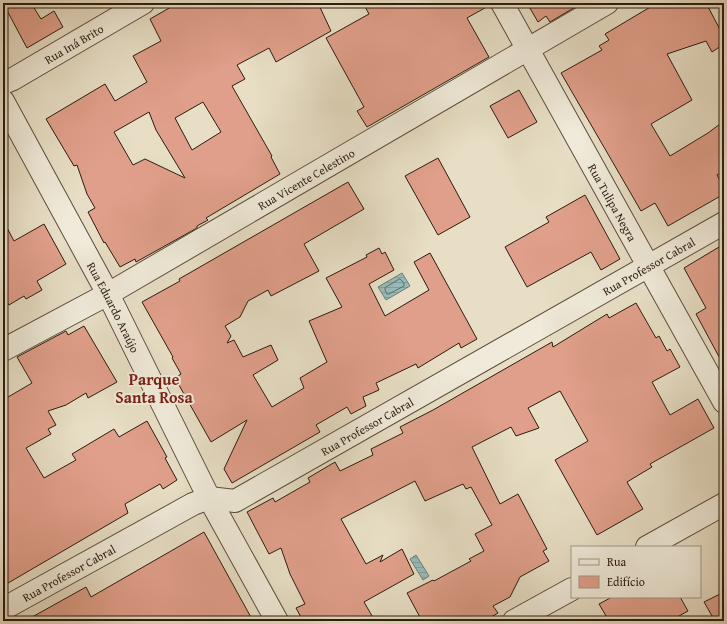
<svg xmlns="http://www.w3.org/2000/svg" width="727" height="624" viewBox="0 0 727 624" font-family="'Gentium Book Plus',serif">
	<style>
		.water { fill: url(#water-rules); stroke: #6c7b76 }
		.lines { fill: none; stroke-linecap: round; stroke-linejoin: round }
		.shore { stroke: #626c64; stroke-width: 1 }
		.building { fill: #e09f8a; stroke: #2c1c0f; fill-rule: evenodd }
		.minor-casing { stroke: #5b4c3c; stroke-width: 24 }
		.minor { stroke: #efead9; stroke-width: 22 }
		.labels { text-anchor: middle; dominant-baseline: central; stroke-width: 4; stroke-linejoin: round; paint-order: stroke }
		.street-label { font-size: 12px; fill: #2c1c0f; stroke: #efead9 }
		.district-label { font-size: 16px; font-weight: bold; fill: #7a1f14; stroke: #efead9 }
	</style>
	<defs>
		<pattern id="water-rules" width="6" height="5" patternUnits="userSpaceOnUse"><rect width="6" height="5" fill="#97bbba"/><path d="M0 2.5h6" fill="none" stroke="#82a09f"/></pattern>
	</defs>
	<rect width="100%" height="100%" fill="#e7dec5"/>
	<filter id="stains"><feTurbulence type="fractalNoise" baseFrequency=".005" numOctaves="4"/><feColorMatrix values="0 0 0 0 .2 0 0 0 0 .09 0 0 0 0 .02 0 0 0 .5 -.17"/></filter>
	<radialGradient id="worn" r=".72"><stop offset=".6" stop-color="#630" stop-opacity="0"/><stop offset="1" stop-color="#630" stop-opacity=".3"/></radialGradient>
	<g class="water">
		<path d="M402,273L410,286L386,300L378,287Z"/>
		<path d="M416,555L429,576L423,580L410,559Z"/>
	</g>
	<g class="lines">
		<path class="shore" d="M400,279L404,283V286L389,294H387L385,290V288Z"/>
	</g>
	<g class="building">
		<path d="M3,3H31L41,19L54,11L63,27L27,48Z"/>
		<path d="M178,3H318L331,31L276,62L269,48L237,65L245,79L232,86L272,156L271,157L280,174L206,218L208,220L197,226V228L136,262L135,259L120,267L105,242L104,243L88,212L95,208L87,194L77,165L74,166L46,119L105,84L115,101L147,82L133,56L161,41L150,19ZM203,102L221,132L192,150L175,118ZM149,112L156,130L185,178L145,159L133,165L114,132Z"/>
		<path d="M363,3H490V5L467,18L489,57L367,127L357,111L364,107L326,38L369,14Z"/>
		<path d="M527,3H582L550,22L546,16L538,22Z"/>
		<path d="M657,3H706L724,37V44L712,52L706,41L667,54L692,100L651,124L670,156L708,133L724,121V171L717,175L724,188V194L668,226L655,203L641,211L561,73L602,50L599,46L609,40L605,34Z"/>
		<path d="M519,90L537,122L508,138L490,106Z"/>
		<path d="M438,158L470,217L438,235L405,176Z"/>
		<path d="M348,182L364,209L304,244L319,271L271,296L268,290L248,301L240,317L225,326L231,336L227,343L234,340L243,357L271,345L278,360L253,375L272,407L304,388L300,378L327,362L309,321L342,307L326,278L367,257L366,255L379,248L382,254L385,252L394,270L369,284L385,316L429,290L414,262L430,253L477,339L461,348L459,343L418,368L416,364L376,383L379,390L363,397L366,406L351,414L347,407L316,425L320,432L232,483L224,469L247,420L211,442L175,378L181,374L172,358L173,357L142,302L180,281L179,279Z"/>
		<path d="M585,195L620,259L601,270L591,252L527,287L505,247L549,222L546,217Z"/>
		<path d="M3,220L14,241L44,224L66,264L37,281L42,290L26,299L24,296L9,305L3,295Z"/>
		<path d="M724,244V366L696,314L706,308L684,268Z"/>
		<path d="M636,303L656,338L659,336L667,351L670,349L680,367L652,382L670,415L698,399L714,428L650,464L652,467L627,482L643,509L597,535L555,460L588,441L560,391L528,408L539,428L516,436L511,427L472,447L500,504L518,494L547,549L543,551L549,561L520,577L510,597L493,606L498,613L484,621H422L407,593L433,580L434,581L471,561L469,559L484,551L475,534L492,525L471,487L466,489L463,484L425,501L415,481L341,519L366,564L383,555L380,562L402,549L414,574L364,602L375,621H303L296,608L305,604L290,574L281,548L269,554L247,512L273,498L275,502L310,482L308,478L335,462L340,471L373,455L371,449L403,433L400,427L433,410L552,342L553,347L607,314L609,318Z"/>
		<path d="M84,326L117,382L88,398L86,393L66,405L48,411L56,425L48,429L51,434L26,448L44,478L76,460L72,454L114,429L119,437L147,421L167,457L165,458L177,480L163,489L160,484L125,504L128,513L3,586V400L32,383L17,357L66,331L68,335Z"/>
		<path d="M204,532L253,621H25L86,587L91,597Z"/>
		<path d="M724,592V621H715L704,602Z"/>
		<path d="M612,597H680L688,611L670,621H609L599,604Z"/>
	</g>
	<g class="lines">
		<defs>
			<g id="minor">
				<path id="s1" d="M502,3L724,402"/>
				<path id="s2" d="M3,83L13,79L143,3"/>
				<path id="s3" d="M3,101L108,294L209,498L277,621"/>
				<path id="s4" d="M3,350L108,294L607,3"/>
				<path d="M647,547L724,504"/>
				<path id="s5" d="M3,609L193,504L209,498L235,501L724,223"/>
				<path d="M514,621L572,589"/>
			</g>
		</defs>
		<use href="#minor" class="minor-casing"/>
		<use href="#minor" class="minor"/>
	</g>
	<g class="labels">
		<g class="street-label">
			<text stroke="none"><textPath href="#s2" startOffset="81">Rua Iná Brito</textPath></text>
			<text stroke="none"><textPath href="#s4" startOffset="348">Rua Vicente Celestino</textPath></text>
			<text stroke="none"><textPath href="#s1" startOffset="228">Rua Tulipa Negra</textPath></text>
			<text stroke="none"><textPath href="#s5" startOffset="736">Rua Professor Cabral</textPath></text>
			<text stroke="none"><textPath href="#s3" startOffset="234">Rua Eduardo Araújo</textPath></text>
			<text stroke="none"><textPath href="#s5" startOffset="412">Rua Professor Cabral</textPath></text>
			<text stroke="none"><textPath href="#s5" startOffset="75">Rua Professor Cabral</textPath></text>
		</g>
		<g class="district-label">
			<text x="154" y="379">Parque<tspan x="154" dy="18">Santa Rosa</tspan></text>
		</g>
	</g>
	<rect width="727" height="624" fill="none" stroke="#e7dec5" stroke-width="16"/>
	<rect x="4" y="4" width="719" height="616" fill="none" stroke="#2c1c0f" stroke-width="2"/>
	<rect x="8" y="8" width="711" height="608" fill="none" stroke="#2c1c0f"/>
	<rect x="571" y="546" width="130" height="52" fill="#efead9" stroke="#a19888"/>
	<rect x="579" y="559" width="20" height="6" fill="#efead9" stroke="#a19888"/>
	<text x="607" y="566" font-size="12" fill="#2c1c0f">Rua</text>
	<rect x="579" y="576" width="20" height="12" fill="#e09f8a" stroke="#a19888"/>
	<text x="607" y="586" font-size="12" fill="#2c1c0f">Edifício</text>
	<rect width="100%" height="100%" filter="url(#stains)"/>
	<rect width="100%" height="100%" fill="url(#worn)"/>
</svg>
